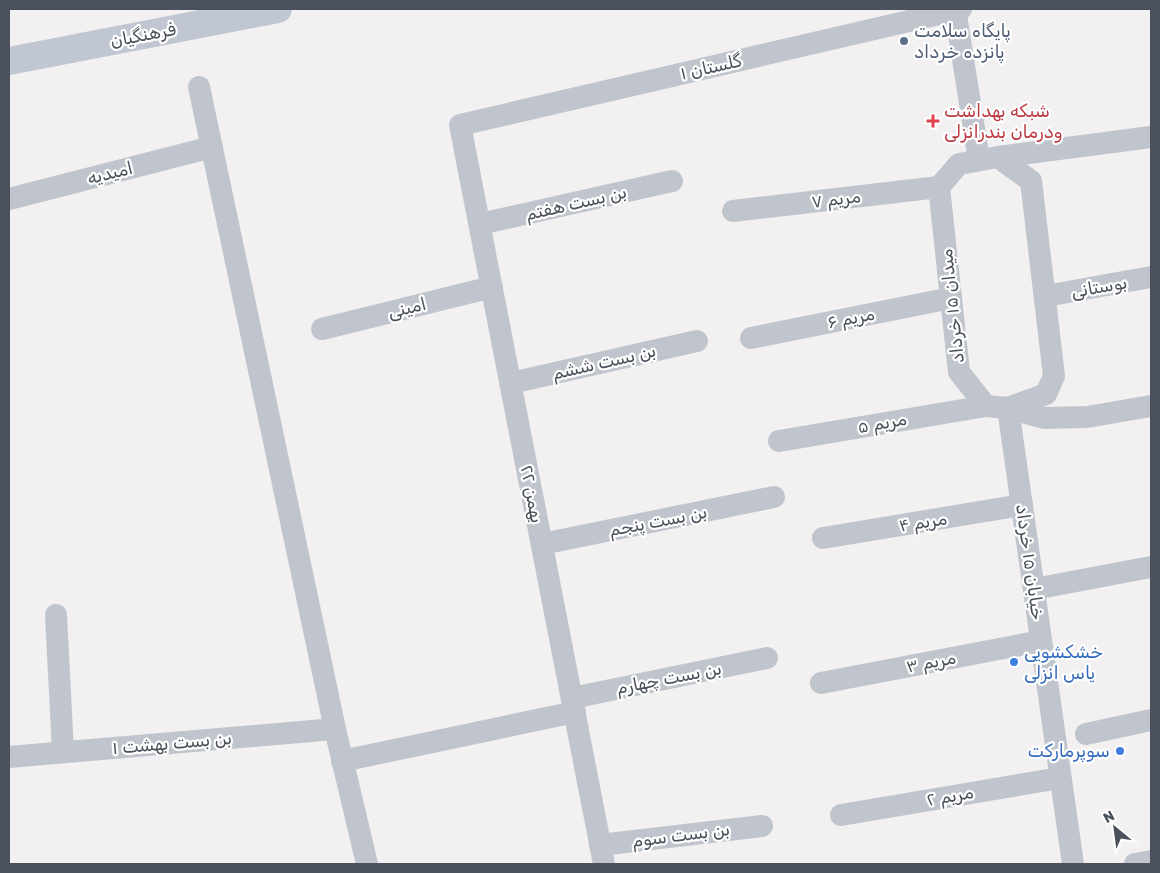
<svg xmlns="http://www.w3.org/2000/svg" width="1160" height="873" viewBox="0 0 1160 873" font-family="Rubik,Vazirmatn,sans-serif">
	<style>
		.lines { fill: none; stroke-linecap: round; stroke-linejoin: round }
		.street { stroke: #c0c5cd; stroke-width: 22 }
		.secondary { stroke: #c0c6d2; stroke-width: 28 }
		.service-dot { fill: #5c6f8a; stroke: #fff; stroke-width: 2 }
		.health-dot { fill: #e0444e; stroke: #fff; stroke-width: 2 }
		.shop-dot { fill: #3f7fe0; stroke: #fff; stroke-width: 2 }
		.labels { text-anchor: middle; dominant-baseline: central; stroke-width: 4.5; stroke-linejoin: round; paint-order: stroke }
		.service-label { font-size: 18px; fill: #4e5e75; stroke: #fff; text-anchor: start }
		.street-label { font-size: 18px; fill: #4a515c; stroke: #fff }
		.health-label { font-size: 18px; fill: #be3a42; stroke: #fff; text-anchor: start }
		.shop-label { font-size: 18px; fill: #366cbe; stroke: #fff; text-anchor: start }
	</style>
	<rect width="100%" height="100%" fill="#f2f0f0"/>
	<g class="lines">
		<g class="street">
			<path d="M955,9L979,160"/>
			<path d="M199,87L335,729L367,864"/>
			<path d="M998,157L1031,181L1054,376L1046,394L1008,408L986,406L959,372L939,187L959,164L998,157L1151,137"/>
			<path d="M9,199L212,147"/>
			<path d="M733,211L939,187"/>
			<path d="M480,224L672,181"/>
			<path d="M1046,296L1151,277"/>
			<path d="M322,329L492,287"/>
			<path d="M751,338L951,298"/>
			<path d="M511,383L697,341"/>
			<path d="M779,441L986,406"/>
			<path d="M823,538L1022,505"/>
			<path d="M542,544L774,497"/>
			<path d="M1034,589L1151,567"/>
			<path d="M56,615L63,752"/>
			<path d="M821,683L1041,641"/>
			<path d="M572,698L767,658"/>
			<path d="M1086,734L1151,720"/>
			<path d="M9,757L335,729"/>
			<path d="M342,761L575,712"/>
			<path d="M841,815L1060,778"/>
			<path d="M600,845L762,826"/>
			<path d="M604,864L460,125L961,9"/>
			<path d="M1073,864L1008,408L1044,418L1087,417L1151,406"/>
			<path d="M1135,864L1151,861"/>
		</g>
		<path class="secondary" d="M9,61L278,9"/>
	</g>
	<circle class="service-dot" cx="904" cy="41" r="5"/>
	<path class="health-dot" d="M930.5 113.5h5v5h5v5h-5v5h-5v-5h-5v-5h5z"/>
	<g class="shop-dot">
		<circle cx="1014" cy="662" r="5"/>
		<circle cx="1120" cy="751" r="5"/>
	</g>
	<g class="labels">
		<g class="service-label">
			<text x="914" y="31">پایگاه سلامت<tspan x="914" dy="21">پانزده خرداد</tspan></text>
		</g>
		<g class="street-label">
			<text transform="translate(143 35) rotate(-11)">فرهنگیان</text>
			<text transform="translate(711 67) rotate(-13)">گلستان ۱</text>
			<text transform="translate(110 173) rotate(-14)">امیدیه</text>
			<text transform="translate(836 199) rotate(-7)">مریم ۷</text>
			<text transform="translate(576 203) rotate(-13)">بن بست هفتم</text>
			<text transform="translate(1099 287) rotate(-10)">بوستانی</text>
			<text transform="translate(952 306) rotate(-96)">میدان ۱۵ خرداد</text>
			<text transform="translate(407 308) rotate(-14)">امینی</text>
			<text transform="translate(851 318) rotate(-11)">مریم ۶</text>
			<text transform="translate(604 362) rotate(-13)">بن بست ششم</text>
			<text transform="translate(882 423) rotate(-10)">مریم ۵</text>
			<text transform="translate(532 494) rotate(79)">۲۲ بهمن</text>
			<text transform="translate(658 521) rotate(-11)">بن بست پنجم</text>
			<text transform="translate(923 522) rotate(-9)">مریم ۴</text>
			<text transform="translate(1030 562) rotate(82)">خیابان ۱۵ خرداد</text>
			<text transform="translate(931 662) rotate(-11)">مریم ۳</text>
			<text transform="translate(669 678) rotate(-11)">بن بست چهارم</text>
			<text transform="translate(172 743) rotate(-5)">بن بست بهشت ۱</text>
			<text transform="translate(950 796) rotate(-10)">مریم ۲</text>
			<text transform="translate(681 835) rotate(-7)">بن بست سوم</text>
		</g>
		<g class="health-label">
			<text x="944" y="111">شبکه بهداشت<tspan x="944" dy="21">ودرمان بندرانزلی</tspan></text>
		</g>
		<g class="shop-label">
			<text x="1024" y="652">خشکشویی<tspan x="1024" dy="21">یاس انزلی</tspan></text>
			<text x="1110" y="751" text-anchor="end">سوپرمارکت</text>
		</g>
	</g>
	<rect width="1160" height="873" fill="none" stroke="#4a515c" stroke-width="20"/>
	<g transform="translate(1115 828) rotate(331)" stroke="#ffffff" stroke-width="4" paint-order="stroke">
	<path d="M0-4L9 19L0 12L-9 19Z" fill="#4a515c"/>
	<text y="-8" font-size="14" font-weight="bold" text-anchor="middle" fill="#4a515c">N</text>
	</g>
</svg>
